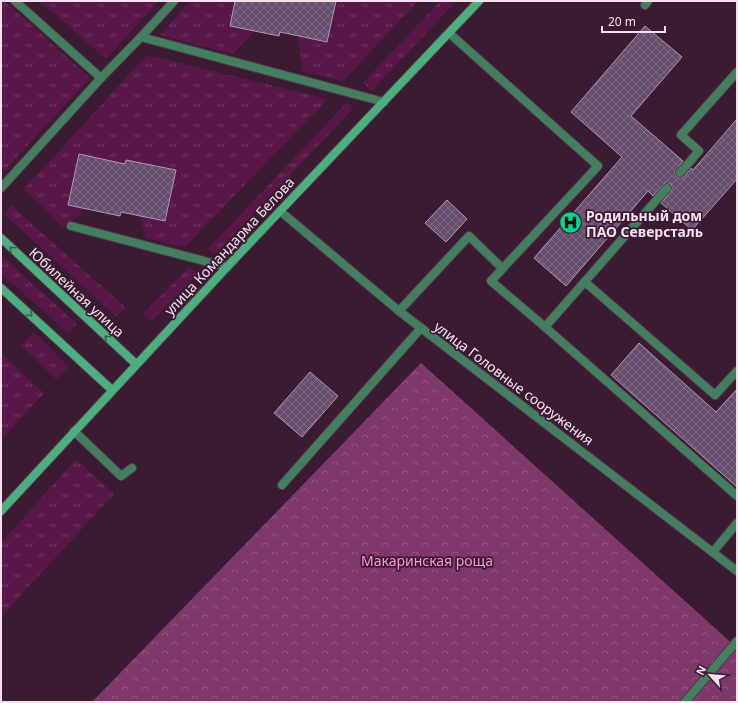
<svg xmlns="http://www.w3.org/2000/svg" width="738" height="703" viewBox="0 0 738 703" font-family="'Noto Sans',sans-serif">
	<style>
		.grass { fill: url(#grass-tufts) }
		.forest { fill: url(#forest-crowns) }
		.building { fill: url(#building-cross-hatch); stroke: #b195b8 }
		.lines { fill: none; stroke-linecap: round; stroke-linejoin: round }
		.lane-casing { stroke: #54374c; stroke-width: 10 }
		.street-casing { stroke: #54374c; stroke-width: 10 }
		.secondary-casing { stroke: #54374c; stroke-width: 10 }
		.lane { stroke: #437f5f; stroke-width: 8 }
		.street { stroke: #437f5f; stroke-width: 8 }
		.secondary { stroke: #4bb07d; stroke-width: 8 }
		.oneway { stroke: #425e54 }
		.labels { text-anchor: middle; dominant-baseline: central; stroke-width: 3.5; stroke-linejoin: round; paint-order: stroke }
		.poi-label { font-size: 14px; font-weight: bold; fill: #f6e1ef; stroke: #3a1b32; text-anchor: start }
		.street-label { font-size: 14px; fill: #f6e1ef; stroke: #3a1b32 }
		.park-label { font-size: 14px; fill: #fc96de; stroke: #3a1b32 }
	</style>
	<defs>
		<pattern id="grass-tufts" width="24" height="20" patternUnits="userSpaceOnUse"><rect width="24" height="20" fill="#581748"/><path d="M3 7l-1-3M5 7V3M7 7l1-3M15 17l-1-3M17 17v-4M19 17l1-3" fill="none" stroke="#713863"/></pattern>
		<pattern id="forest-crowns" width="20" height="18" patternUnits="userSpaceOnUse"><rect width="20" height="18" fill="#7f386c"/><path d="M2 6a3 3 0 1 1 6 0M12 15a3 3 0 1 1 6 0" fill="none" stroke="#925481"/></pattern>
		<pattern id="building-cross-hatch" width="8" height="8" patternUnits="userSpaceOnUse"><rect width="8" height="8" fill="#674e6e"/><path d="M0 0l8 8M0 8l8-8" fill="none" stroke="#7d6783"/></pattern>
	</defs>
	<rect width="100%" height="100%" fill="#3a1b32"/>
	<g class="grass">
		<path d="M1,1H5L90,78L4,171L1,168Z"/>
		<path d="M39,1H159L106,59Z"/>
		<path d="M190,1H235L230,26L255,31L233,54L160,35Z"/>
		<path d="M336,1H418L343,81L302,71L298,36L327,42Z"/>
		<path d="M440,1H456L372,91L363,83Z"/>
		<path d="M147,55L328,99L185,247L146,238L139,215L165,221L176,170L126,160L125,164L79,154L68,205L85,209L64,228L24,189Z"/>
		<path d="M347,102L354,108L214,255L208,249Z"/>
		<path d="M11,205L126,308L116,316L4,214Z"/>
		<path d="M1,255L77,324L68,333L1,273Z"/>
		<path d="M189,267L197,274L152,321L143,314Z"/>
		<path d="M34,332L69,367L56,379L21,345Z"/>
		<path d="M1,353L44,393L1,440Z"/>
		<path d="M76,459L114,494L1,617V543Z"/>
	</g>
	<path class="forest" d="M421,363L737,648V702H92Z"/>
	<g class="building">
		<path d="M235,1H336L327,42L280,32L279,36L230,26Z"/>
		<path d="M645,26L682,57L631,116L683,161L675,172L676,177L679,178L684,177L691,168L693,170L737,119V179L692,230L661,203L671,191L672,187L671,184L665,183L653,196L648,191L566,286L534,258L622,157L571,112Z"/>
		<path d="M79,154L125,164L126,160L176,170L165,221L121,212L120,216L68,205Z"/>
		<path d="M447,200L467,219L446,242L425,223Z"/>
		<path d="M639,343L716,412L737,389V487L611,375Z"/>
		<path d="M310,372L338,396L302,437L274,413Z"/>
	</g>
	<g class="lines">
		<defs>
			<g id="lane">
				<path d="M15,1L101,78"/>
				<path d="M645,5L648,1"/>
				<path d="M449,33L598,166L491,281L545,327L737,496"/>
				<path d="M141,37L384,102"/>
				<path d="M680,173L699,151L681,135L737,72"/>
				<path d="M1,188L101,78L141,37L174,1"/>
				<path d="M71,226L227,267"/>
				<path d="M585,282L715,395L737,371"/>
				<path d="M399,311L469,236L502,268"/>
				<path d="M545,327L667,188"/>
				<path d="M74,431L121,476L132,468"/>
				<path d="M282,485L421,328"/>
				<path d="M713,552L737,523"/>
				<path d="M685,702L737,641"/>
			</g>
			<path id="street" d="M280,211L399,311L737,571"/>
			<g id="secondary">
				<path d="M1,238L136,364"/>
				<path d="M1,288L112,390"/>
				<path d="M1,511L227,267L479,1"/>
			</g>
		</defs>
		<use href="#lane" class="lane-casing"/>
		<use href="#street" class="street-casing"/>
		<use href="#secondary" class="secondary-casing"/>
		<use href="#lane" class="lane"/>
		<use href="#street" class="street"/>
		<use href="#secondary" class="secondary"/>
	</g>
	<defs><path id="oneway-chevron" d="M-2-3.5L2.5 0L-2 3.5" fill="none" stroke-width="1.6" stroke-linecap="round" stroke-linejoin="round"/></defs>
	<g class="oneway">
		<use href="#oneway-chevron" transform="translate(12 249) rotate(-137)"/>
		<use href="#oneway-chevron" transform="translate(30 314) rotate(42)"/>
		<use href="#oneway-chevron" transform="translate(107 338) rotate(-137)"/>
	</g>
	<defs>
		<symbol id="hospital-disc" viewBox="-11 -11 22 22"><circle r="9.5" fill="#00d98c" stroke="#3a1b32"/><path d="M-5-5h3v3.5h4V-5h3V5h-3V1.5h-4V5h-3Z" fill="#111"/></symbol>
	</defs>
	<g fill-rule="evenodd">
		<use href="#hospital-disc" x="558" y="210" width="25" height="25"/>
	</g>
	<g class="labels">
		<g class="poi-label">
			<text x="586" y="215">Родильный дом<tspan x="586" dy="16">ПАО Северсталь</tspan></text>
		</g>
		<g class="street-label">
			<text transform="translate(229 246) rotate(-47)">улица Командарма Белова</text>
			<text transform="translate(77 292) rotate(43)">Юбилейная улица</text>
			<text transform="translate(514 383) rotate(37)">улица Головные сооружения</text>
		</g>
		<g class="park-label">
			<text x="427" y="560">Макаринская роща</text>
		</g>
	</g>
	<rect width="738" height="703" fill="none" stroke="#f6e1ef" stroke-width="4"/>
	<g transform="translate(710 675) rotate(297)" stroke="#3a1b32" stroke-width="3" paint-order="stroke">
	<path d="M0-3L7 15L0 10L-7 15Z" fill="#f6e1ef"/>
	<text y="-6" font-size="11" font-weight="bold" text-anchor="middle" fill="#f6e1ef">N</text>
	</g>
	<path d="M602 26v6h63v-6" fill="none" stroke="#f6e1ef" stroke-width="2"/>
	<text x="608" y="26" font-size="12" fill="#f6e1ef" stroke="#3a1b32" stroke-width="3" paint-order="stroke">20 m</text>
</svg>
